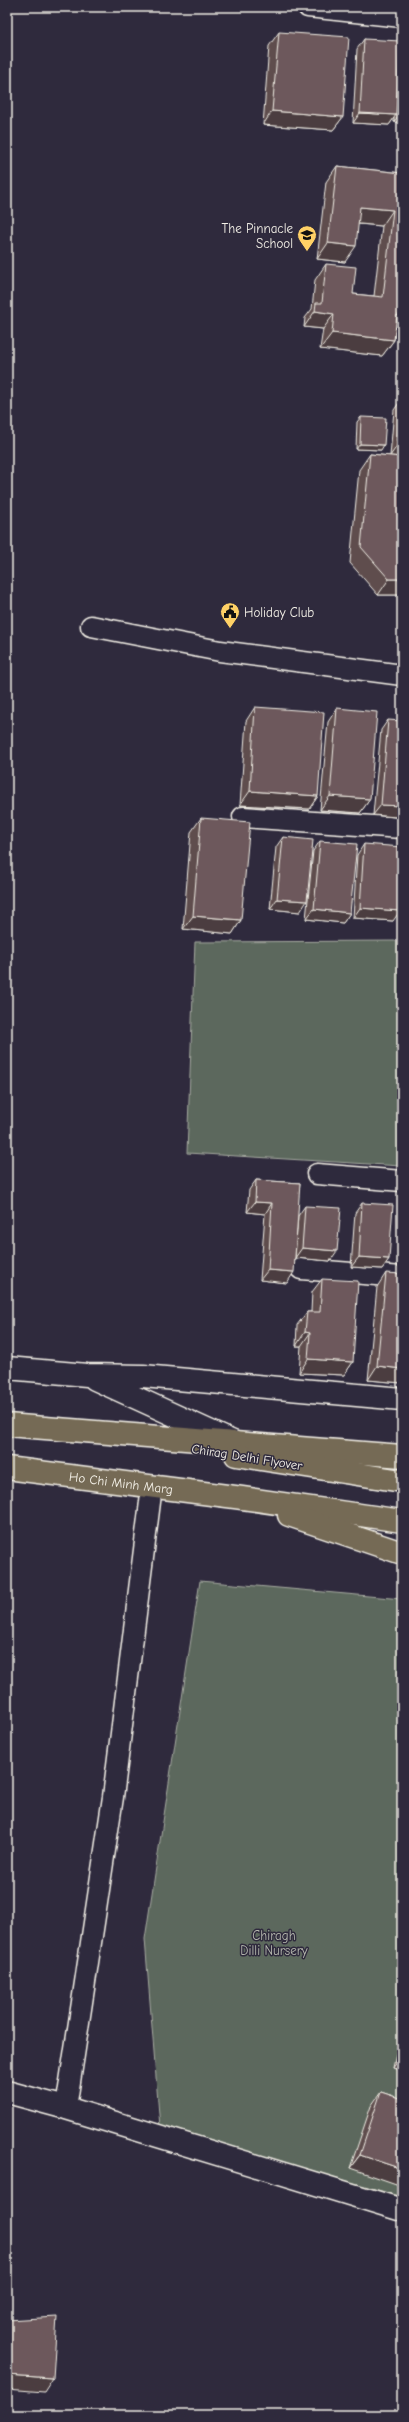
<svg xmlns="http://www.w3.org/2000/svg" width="409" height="2422" font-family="'Comic Neue',sans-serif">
	<rect width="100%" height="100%" fill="#2f2a3d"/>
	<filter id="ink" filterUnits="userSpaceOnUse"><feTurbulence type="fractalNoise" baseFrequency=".025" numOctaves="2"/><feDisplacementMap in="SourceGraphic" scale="8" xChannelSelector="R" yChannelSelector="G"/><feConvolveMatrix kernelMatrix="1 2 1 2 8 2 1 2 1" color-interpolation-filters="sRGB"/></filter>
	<g filter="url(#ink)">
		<!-- green -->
		<path fill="#5b685d" stroke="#a8aca2" d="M402,941V1166L187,1153L195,942Z
			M200,1581L402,1599V2197L160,2127L145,1939Z"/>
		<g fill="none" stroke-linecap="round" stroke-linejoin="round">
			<defs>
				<path id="street" d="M308,7L402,17
					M91,626L220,651L402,675
					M243,817L402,828
					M317,1174L402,1181
					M301,1269L402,1277
					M66,2108L113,1797L152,1486"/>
				<path id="secondary" d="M7,1368L87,1375L143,1376L402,1399
					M95,1379L233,1442
					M7,2092L66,2108L402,2210"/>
				<g id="primary">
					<path d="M7,1425L402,1456"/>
					<path d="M236,1455L402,1481"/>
					<path id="s1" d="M7,1468L235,1497L402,1521"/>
					<path d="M289,1515L402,1553"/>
				</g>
			</defs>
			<!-- street casing -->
			<use href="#street" stroke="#f4f1e8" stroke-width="23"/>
			<!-- secondary casing -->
			<use href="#secondary" stroke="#f4f1e8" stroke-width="25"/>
			<!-- primary casing -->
			<use href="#primary" stroke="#f4f1e8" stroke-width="25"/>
			<!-- street -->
			<use href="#street" stroke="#2f2a3d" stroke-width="20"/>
			<!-- secondary -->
			<use href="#secondary" stroke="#2f2a3d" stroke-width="22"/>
			<!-- primary -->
			<use href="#primary" stroke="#756a55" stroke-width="22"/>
		</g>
		<!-- wall -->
		<path fill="#5e4d4e" stroke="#f4f1e8" d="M279,32L343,117L333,130L263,125L269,46Z
			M364,39L400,48L402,44V122H394V118L389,125L353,123L357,49Z
			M337,166L402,173L400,333L395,332L394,340L382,356L320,349L323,329L304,327L305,318L312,309L315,280L326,264L353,294L374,296L382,226L358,224L345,262L317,259L326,182Z
			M401,400H402V595H378L350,563L359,470L370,454L390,456L394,410Z
			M361,417L381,450L356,449L357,422Z
			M255,707L318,796L309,809L240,805L246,721Z
			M337,708L370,799L360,813L320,810L328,722Z
			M388,720L396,817L373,815L381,730Z
			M201,818L241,920L232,934L183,929L191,832Z
			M283,837L300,912L270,909L276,847Z
			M320,841L350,913L343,923L306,919L313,851Z
			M364,844L393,921L353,918L357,855Z
			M256,1180L300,1183L287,1283L260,1280L265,1214L247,1212L249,1190Z
			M362,1203L389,1259L382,1269L351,1267L355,1213Z
			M305,1206L330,1261L295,1258L298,1216Z
			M386,1273L402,1383L368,1380L377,1287Z
			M322,1279L353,1362L344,1375L299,1373L301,1346H296L297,1325L307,1312H311L312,1292Z
			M402,2027V2070L393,2068Z
			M381,2092L402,2099L350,2168L371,2106Z"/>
		<!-- shaded-wall -->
		<path fill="#4c3e40" stroke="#f4f1e8" d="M402,110V122H394Z
			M272,111L343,117L333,130L263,125Z
			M360,113L396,115L389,125L353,123Z
			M360,207L393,210L382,226L349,223Z
			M328,243L356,246L345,262L317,259Z
			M315,311L334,314L323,329L304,327Z
			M397,315L402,316V330L400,333L385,331Z
			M332,333L394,340L382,356L320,349Z
			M360,444L384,445L381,450L356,449Z
			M397,446H402V457L390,456Z
			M389,579H402V595H378Z
			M250,791L318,796L309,809L240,805Z
			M330,796L370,799L360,813L320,810Z
			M381,805L402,806V808L396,817L373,815Z
			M277,899L307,901L300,912L270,909Z
			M360,908L400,911L393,921L353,918Z
			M314,909L350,913L343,923L306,919Z
			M193,916L241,920L232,934L183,929Z
			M255,1202L272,1203L265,1214L247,1212Z
			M302,1248L337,1251L330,1261L295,1258Z
			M359,1257L389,1259L382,1269L351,1267Z
			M268,1270L294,1272L287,1283L260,1280Z
			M305,1332L310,1333L301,1346H296Z
			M308,1359L353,1362L344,1375L299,1373Z
			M377,1366L402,1369V1383L368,1380Z
			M402,2055V2070L393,2068Z
			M360,2155L402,2169V2186L350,2168Z
			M7,2375L53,2378L44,2392L7,2389Z"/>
		<!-- building -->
		<path fill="#6d595b" stroke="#f4f1e8" d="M279,32L349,37L343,117L272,111Z
			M364,39L400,41L396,115L360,113Z
			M337,166L402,173V316L397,315L394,340L332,333L334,314L315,311L316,303H322L326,264L356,267L353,294L383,297L393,210L360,207L356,246L328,243Z
			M401,400H402V446H397Z
			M361,417L386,418L384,445L360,444Z
			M370,454L402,457V579H389L361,547Z
			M255,707L324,712L318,796L250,791Z
			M337,708L377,712L370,799L330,796Z
			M388,720L402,721V806L381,805Z
			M201,818L250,822L241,920L193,916Z
			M283,837L313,840L307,901L277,899Z
			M320,841L357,844L350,913L314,909Z
			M364,844L402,847V875L400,911L360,908Z
			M256,1180L300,1183L294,1272L268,1270L272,1203L255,1202Z
			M362,1203L393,1205L389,1259L359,1257Z
			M305,1206L341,1208L337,1251L302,1248Z
			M386,1273L402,1274L401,1285H402V1369L377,1366Z
			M322,1279L358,1281L353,1362L308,1359L310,1333L305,1332L307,1312H320Z
			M381,2092L402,2099V2169L360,2155Z
			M57,2317L53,2378L7,2375V2320Z"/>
	</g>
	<!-- icons -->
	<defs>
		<symbol id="school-pin" viewBox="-11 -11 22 30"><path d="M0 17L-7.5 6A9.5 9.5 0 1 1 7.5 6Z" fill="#ffd166" stroke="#2f2a3d"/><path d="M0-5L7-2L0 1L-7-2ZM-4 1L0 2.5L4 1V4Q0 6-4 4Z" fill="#111"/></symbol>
		<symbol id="civic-pin" viewBox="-11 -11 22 30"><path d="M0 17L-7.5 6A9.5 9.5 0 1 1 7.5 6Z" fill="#ffd166" stroke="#2f2a3d"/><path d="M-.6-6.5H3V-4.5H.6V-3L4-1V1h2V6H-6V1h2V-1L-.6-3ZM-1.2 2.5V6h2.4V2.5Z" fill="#111"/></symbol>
	</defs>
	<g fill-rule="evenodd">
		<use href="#school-pin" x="296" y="224" width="22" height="30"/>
		<use href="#civic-pin" x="219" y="601" width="22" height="30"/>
	</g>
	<g text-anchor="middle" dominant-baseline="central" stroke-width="3" stroke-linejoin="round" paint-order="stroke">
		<!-- poi labels -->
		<g font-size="13" fill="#f4f1e8" stroke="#2f2a3d" text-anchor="end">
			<text x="293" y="228">The Pinnacle<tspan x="293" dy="15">School</tspan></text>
			<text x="244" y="612" text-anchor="start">Holiday Club</text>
		</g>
		<!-- street labels -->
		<g font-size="13" fill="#f4f1e8" stroke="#2f2a3d">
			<text transform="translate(247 1457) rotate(9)">Chirag Delhi Flyover</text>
			<text stroke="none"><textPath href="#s1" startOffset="115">Ho Chi Minh Marg</textPath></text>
		</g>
		<!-- park labels -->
		<g font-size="13" fill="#b7bab0" stroke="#2f2a3d">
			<text x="274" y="1935">Chiragh<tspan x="274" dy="15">Dilli Nursery</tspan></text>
		</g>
	</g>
	<!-- margin -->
	<rect width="409" height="2422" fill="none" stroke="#2f2a3d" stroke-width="24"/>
	<rect x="12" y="12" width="385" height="2398" fill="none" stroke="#f4f1e8" stroke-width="1.5" filter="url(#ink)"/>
</svg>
